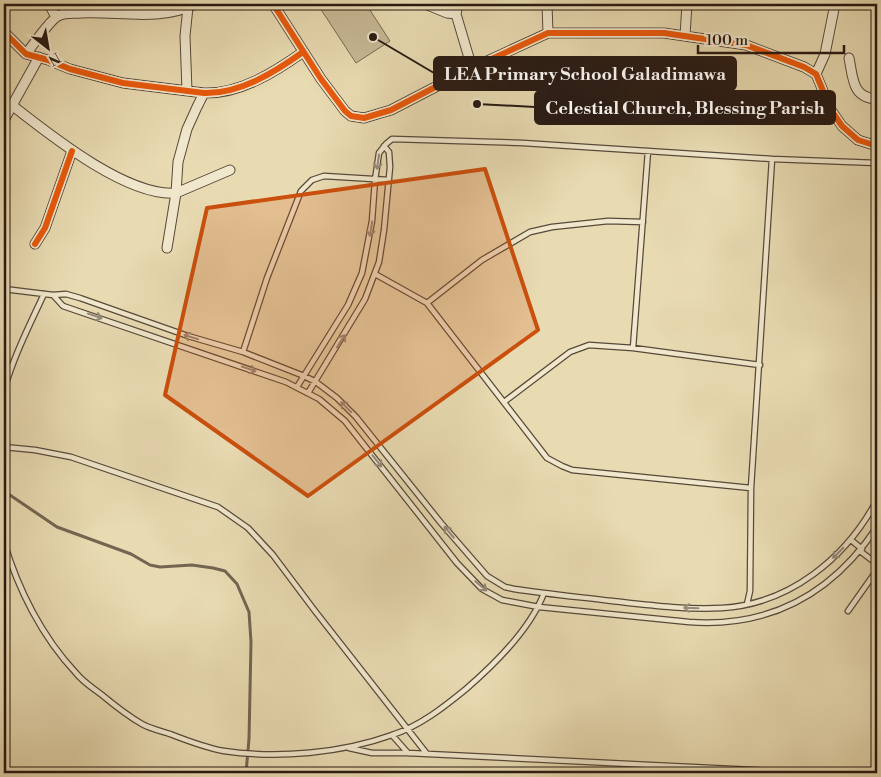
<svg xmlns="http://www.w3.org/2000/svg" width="881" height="777" font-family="'Libre Bodoni',serif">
	<rect width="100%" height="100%" fill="#e8dab1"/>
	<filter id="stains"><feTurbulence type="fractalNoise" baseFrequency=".004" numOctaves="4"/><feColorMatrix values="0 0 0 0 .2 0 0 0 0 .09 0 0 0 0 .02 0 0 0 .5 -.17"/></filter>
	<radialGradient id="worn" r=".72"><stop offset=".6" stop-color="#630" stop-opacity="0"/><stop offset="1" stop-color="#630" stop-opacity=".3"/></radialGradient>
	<!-- green -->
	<path fill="#c7b996" stroke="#776954" d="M327,4H366L390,41L356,63L320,8Z"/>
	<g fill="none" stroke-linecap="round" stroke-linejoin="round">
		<!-- stream -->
		<path stroke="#736551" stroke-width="3" d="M4,491L57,527L131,554L150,565L160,567L192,565L213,568L225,571L237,584L249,612L251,642L249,739L246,773"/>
		<defs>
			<path id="service" d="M375,274L427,303L547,458L562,466L572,470L751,488
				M4,289L53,295L66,294L80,298L188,336L243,352L304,376L316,382L337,398L356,417L441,523L487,576L505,587L514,589C547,594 579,597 612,601C648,605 686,610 722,608C790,604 846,558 877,500
				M53,295L63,306L286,382L319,399L345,421L457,563L482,589L502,600L539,607L689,622C771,628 832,594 877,527
				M427,303L482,260L530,232L552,227L608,221L643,222
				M633,348L648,151
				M243,352L267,278L301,191L312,180L324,176L389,180
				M297,387L348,305L362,273L372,221L375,180L379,153L386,144L392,139L523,143L772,159L877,163
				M4,390C14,356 29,326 44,294
				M308,393L365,299L379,262L384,230L390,167L389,152L384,146
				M504,402L570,352L589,345L633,348L760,365
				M4,447L35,450L71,457L218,507L248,528L273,555L315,611L427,754
				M851,540L862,549
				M4,542C18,589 42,637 76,673C83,682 93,688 102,695C114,705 128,716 142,724C151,729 161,731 170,734C188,741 206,748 224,751C278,759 342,753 392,735C420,726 444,707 466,689C495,664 530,630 544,593
				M860,551L877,564
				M747,604L750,591L751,488L772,159
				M848,611L877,570
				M392,735L408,753
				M349,748L372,753H408L772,771"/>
			<path id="minor" d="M49,4L56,17
				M273,4L321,79L345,111L351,116L364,118L391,110L472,68L548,33H664L746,45L804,67L816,74L831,110L842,126L858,140L877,146
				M425,4L447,13L456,14
				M458,4L456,14L472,68
				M547,4L548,33
				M4,32L26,54L48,60L70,69L123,83L204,93C240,94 275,72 303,52
				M685,36L687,4
				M26,54C33,45 50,20 58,16C66,12 73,14 81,13C118,11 160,22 195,4
				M849,58C853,78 852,98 877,99
				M816,74L825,54L835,4
				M187,91L185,36L188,7
				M4,102L13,106C50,135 127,197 176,193L230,170
				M4,120L39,57
				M35,244L45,228L72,151
				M167,248L176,193L178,162L187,129L197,107L204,93"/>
		</defs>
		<!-- service casing -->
		<use href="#service" stroke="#57493a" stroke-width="7"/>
		<!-- minor casing -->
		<use href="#minor" stroke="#57493a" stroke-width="11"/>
		<!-- service -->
		<use href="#service" stroke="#f0e7cc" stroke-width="4.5"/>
		<!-- minor -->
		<use href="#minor" stroke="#f0e7cc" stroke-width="9"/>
		<defs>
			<path id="cycleway" d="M273,4L321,79L345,111L351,116L364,118L391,110L472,68L548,33H664L746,45L804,67L816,74L831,110L842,126L858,140L877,146
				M4,32L26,54L48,60L70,69L123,83L204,93C240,94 275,72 303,52
				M35,244L45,228L72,151"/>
		</defs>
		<!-- cycleway casing -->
		<use href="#cycleway" stroke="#f0e7cc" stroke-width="9"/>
		<!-- cycleway -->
		<use href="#cycleway" stroke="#e8590c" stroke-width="6"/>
	</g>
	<!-- one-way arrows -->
	<defs><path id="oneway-shaft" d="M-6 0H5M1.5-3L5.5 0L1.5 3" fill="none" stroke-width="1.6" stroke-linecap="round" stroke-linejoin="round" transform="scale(1.25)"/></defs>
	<g stroke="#968a79">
		<use href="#oneway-shaft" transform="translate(378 162) rotate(98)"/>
		<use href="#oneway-shaft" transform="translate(371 229) rotate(99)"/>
		<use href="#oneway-shaft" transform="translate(95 316) rotate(19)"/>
		<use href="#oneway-shaft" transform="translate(191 337) rotate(-163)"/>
		<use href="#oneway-shaft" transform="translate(341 341) rotate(-58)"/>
		<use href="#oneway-shaft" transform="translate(249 369) rotate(19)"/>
		<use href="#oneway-shaft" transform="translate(346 407) rotate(-135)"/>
		<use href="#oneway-shaft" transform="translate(377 461) rotate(52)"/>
		<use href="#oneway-shaft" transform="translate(449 532) rotate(-130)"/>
		<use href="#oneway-shaft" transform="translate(838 553) rotate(135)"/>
		<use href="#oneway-shaft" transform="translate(481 586) rotate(40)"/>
		<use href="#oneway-shaft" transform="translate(691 608) rotate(-178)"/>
	</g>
	<!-- marked area -->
	<path fill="#cb4f0d" fill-opacity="0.2" stroke="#cb4f0d" stroke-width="4" stroke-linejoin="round" d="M485,169L538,330L308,496L165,395L207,208Z"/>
	<!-- callouts -->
	<path fill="none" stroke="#271913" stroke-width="2" d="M373 37L434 73M477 104L535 107"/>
	<g fill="#271913" stroke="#f0e7cc" stroke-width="2">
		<circle cx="373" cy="37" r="5"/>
		<circle cx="477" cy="104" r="5"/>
	</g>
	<g fill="#271913" stroke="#271913" stroke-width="2">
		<rect x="434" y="57" width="302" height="33" rx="5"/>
		<rect x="535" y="91" width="300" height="33" rx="5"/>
	</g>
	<g font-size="18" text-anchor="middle" font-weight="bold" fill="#fff">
		<text x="585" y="80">LEA Primary School Galadimawa</text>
		<text x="685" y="114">Celestial Church, Blessing Parish</text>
	</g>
	<!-- margin -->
	<rect width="881" height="777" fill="none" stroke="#e8dab1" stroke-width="20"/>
	<rect x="5" y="5" width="871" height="767" fill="none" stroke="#271913" stroke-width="2.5"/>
	<rect x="10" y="10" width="861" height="757" fill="none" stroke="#271913"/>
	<!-- north arrow -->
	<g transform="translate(48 48) rotate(149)" stroke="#f0e7cc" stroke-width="4" paint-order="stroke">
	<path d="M0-4L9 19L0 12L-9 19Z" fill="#271913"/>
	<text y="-8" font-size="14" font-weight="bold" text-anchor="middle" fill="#271913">N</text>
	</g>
	<!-- scale -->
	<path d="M698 45v8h146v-8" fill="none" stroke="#271913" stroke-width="2.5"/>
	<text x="706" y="45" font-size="15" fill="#271913" stroke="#f0e7cc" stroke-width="4" paint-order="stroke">100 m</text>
	<rect width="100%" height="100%" filter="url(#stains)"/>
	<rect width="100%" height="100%" fill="url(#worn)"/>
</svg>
